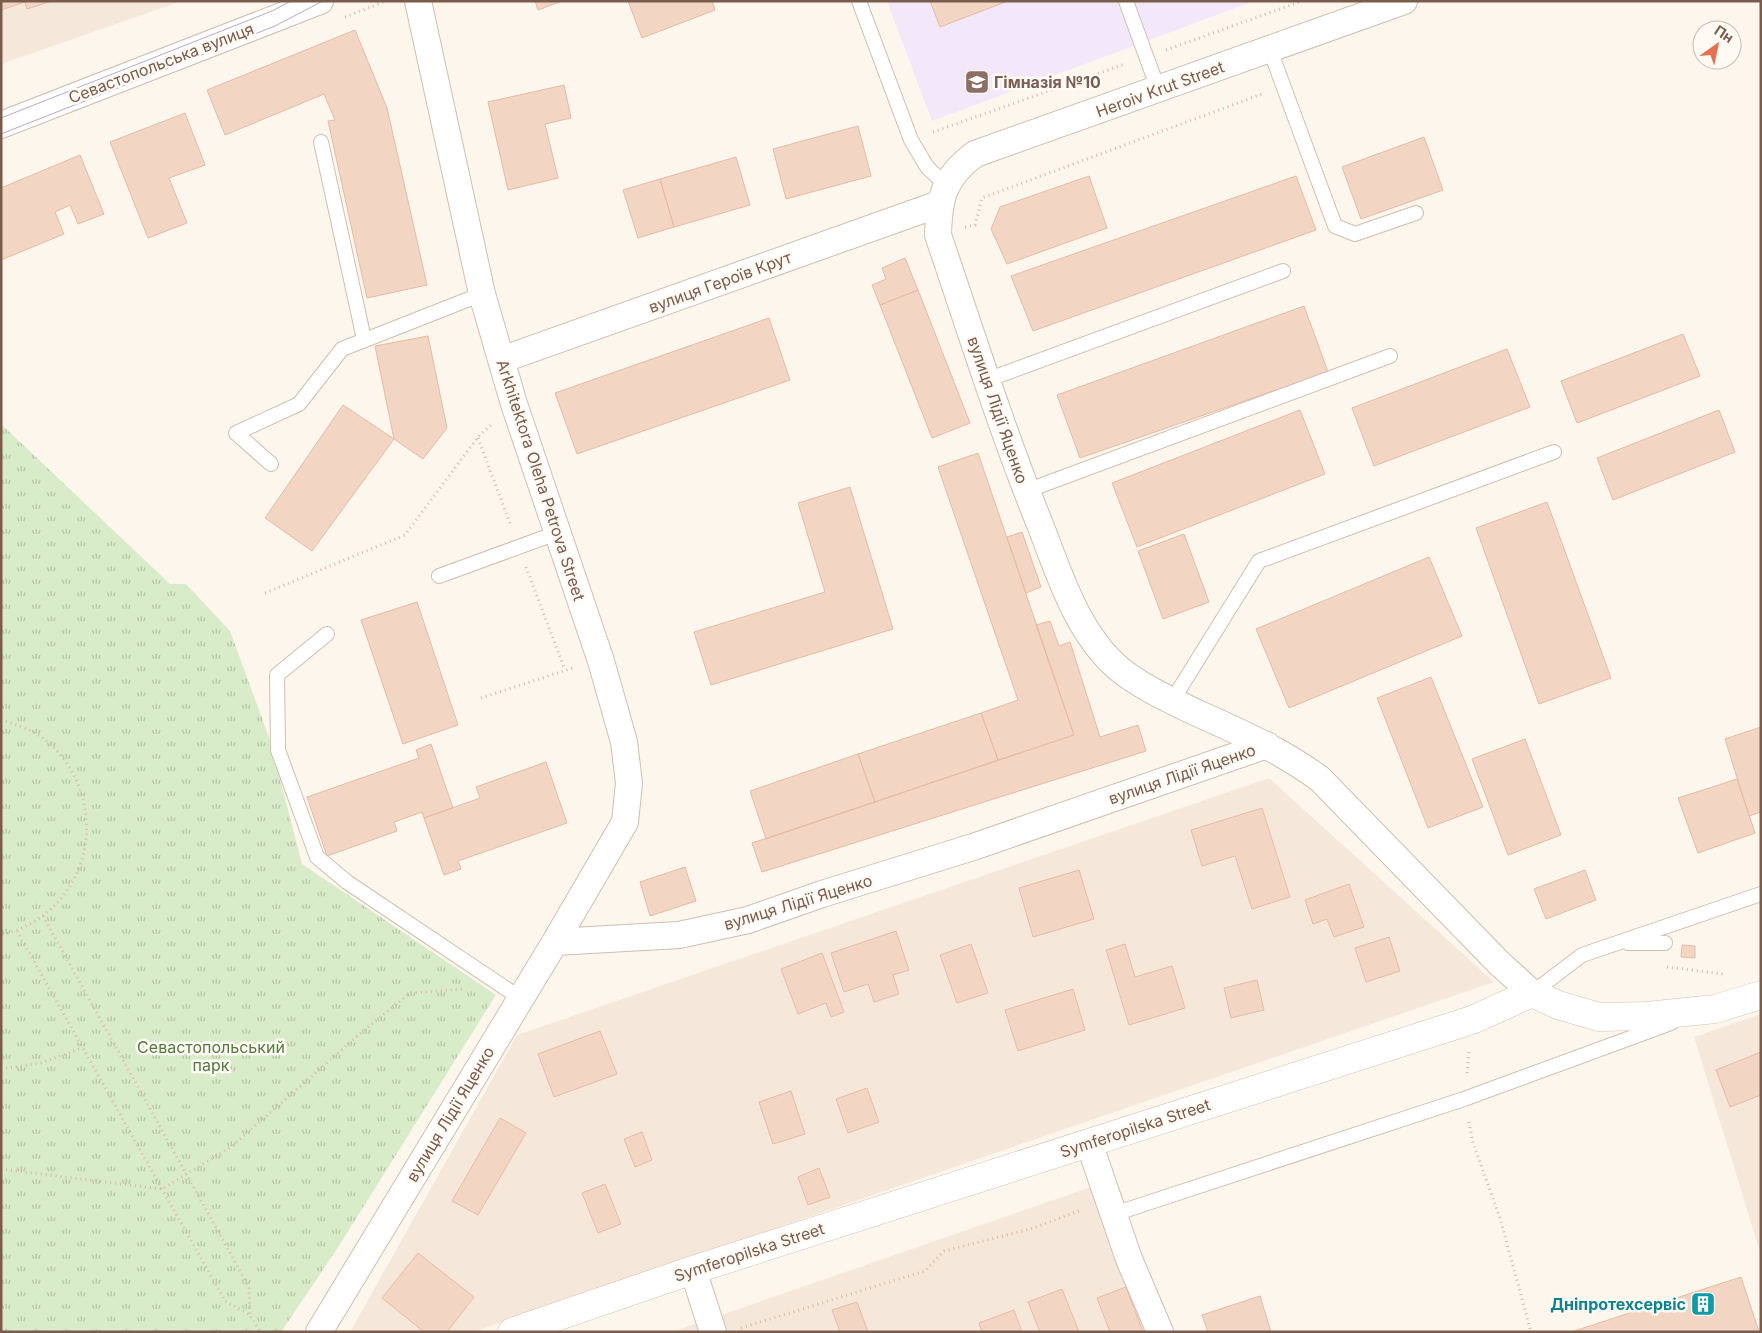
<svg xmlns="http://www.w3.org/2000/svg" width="1762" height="1333" font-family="Inter,sans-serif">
	<defs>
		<pattern id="park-tufts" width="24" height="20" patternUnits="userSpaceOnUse" patternTransform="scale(1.25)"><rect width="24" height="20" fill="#d8ecc9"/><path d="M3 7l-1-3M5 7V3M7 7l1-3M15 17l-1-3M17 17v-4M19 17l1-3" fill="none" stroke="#b4c2a5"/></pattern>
	</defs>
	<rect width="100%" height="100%" fill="#fdf6ec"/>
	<!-- residential -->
	<path fill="#f5e8da" d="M1,1H182L1,64Z
		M1269,778L1494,982L473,1332H350L517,1035Z
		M1761,1014V1255L1694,1037Z
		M1091,1187L1151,1332H672Z"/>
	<!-- education -->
	<path fill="#f3e8fa" d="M887,1H1254L932,121Z"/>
	<!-- park -->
	<path fill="url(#park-tufts)" d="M1,424L170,584H186L230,631L270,740L302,864L496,995L337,1249L281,1332H1Z"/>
	<!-- building -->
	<path fill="#f3d5c3" stroke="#e6bba3" d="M1,1H52L27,9L25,2L1,10Z
		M535,1H562L538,10Z
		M628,1H712L715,10L642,38Z
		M930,1H1008L940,27Z
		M355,30L387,108L427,285L367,298L328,121L335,120L324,94L225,135L207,90Z
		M564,85L571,118L545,124L558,178L508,190L488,102Z
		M185,113L205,165L169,178L187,223L148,238L110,142Z
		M858,126L871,176L786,199L773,149Z
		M1424,137L1443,190L1361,219L1342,167Z
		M80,155L104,214L78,224L70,205L55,212L64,234L1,260V188Z
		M736,157L750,205L674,227L660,179Z
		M1089,176L1107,228L1007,264L991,229L1000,207Z
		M1296,176L1316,230L1033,331L1011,276Z
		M660,179L674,227L638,238L623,190Z
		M905,258L918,290L880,305L872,285L886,279L882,268Z
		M918,290L970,423L932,438L880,305Z
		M1304,306L1328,372L1080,458L1057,395Z
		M769,318L790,380L577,454L555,393Z
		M1683,334L1700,376L1577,423L1561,381Z
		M428,336L447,428L423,459L394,439L375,346Z
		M1507,349L1530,407L1374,466L1352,408Z
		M343,405L394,439L312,551L265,518Z
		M1300,410L1325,474L1137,547L1112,483Z
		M1719,410L1735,452L1613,500L1597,458Z
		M978,453L1074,735L998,760L981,713L1018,700L938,467Z
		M850,487L893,629L711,685L694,632L825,592L798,503Z
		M1547,502L1611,678L1539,704L1476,528Z
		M1022,532L1041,587L1026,593L1007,537Z
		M1184,534L1209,602L1163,619L1138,551Z
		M1429,557L1462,636L1289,708L1256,629Z
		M417,602L458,725L403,744L361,620Z
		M1050,621L1059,646L1070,642L1100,737L1138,725L1146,751L762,872L752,843L1074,735L1036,625Z
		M1431,677L1483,807L1428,828L1377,698Z
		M981,713L998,760L875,802L858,754Z
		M1761,727V812L1749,816L1725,739Z
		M1525,739L1561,835L1508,855L1472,759Z
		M431,744L453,808L424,818L422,812L394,822L397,831L327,856L307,797L419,758L416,750Z
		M858,754L875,802L766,839L750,791Z
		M546,762L567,823L458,861L461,869L444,875L424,818L480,798L476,787Z
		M1737,779L1755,833L1698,853L1678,798Z
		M1262,808L1290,897L1252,909L1235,856L1202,866L1191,830Z
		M685,867L696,901L650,916L640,882Z
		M1079,870L1094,919L1033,937L1019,888Z
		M1585,870L1596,900L1546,919L1534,889Z
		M1349,884L1364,927L1334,937L1327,919L1313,924L1305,900Z
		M896,931L909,970L893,975L899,994L874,1002L868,984L844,992L831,953Z
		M1389,937L1400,971L1366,982L1355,948Z
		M971,944L988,993L957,1003L940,955Z
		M1125,944L1135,977L1172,966L1185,1008L1129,1025L1106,950Z
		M1682,945L1695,946V958L1681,957Z
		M822,953L844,1012L831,1017L826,1003L798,1014L781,969Z
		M1257,980L1264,1010L1231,1018L1224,988Z
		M1073,989L1085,1030L1018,1051L1005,1010Z
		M600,1031L617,1074L554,1097L538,1054Z
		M1761,1052V1095L1730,1107L1716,1070Z
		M867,1088L879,1122L848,1133L836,1099Z
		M791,1091L805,1134L773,1144L759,1102Z
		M500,1118L526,1133L478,1215L452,1201Z
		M642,1132L652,1160L635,1167L624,1139Z
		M819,1168L830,1197L808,1205L798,1177Z
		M605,1184L621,1224L598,1233L582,1193Z
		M418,1253L474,1297L447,1332H424L382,1298Z
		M1741,1277L1759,1332H1571Z
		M1126,1287L1143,1332H1110L1097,1298Z
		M1062,1289L1079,1332H1040L1028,1302Z
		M1260,1296L1271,1332H1208L1202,1315Z
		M857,1302L868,1332H840L832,1310Z
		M1014,1310L1022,1332H982L979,1323Z"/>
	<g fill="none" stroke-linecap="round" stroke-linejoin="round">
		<defs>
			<path id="lane" d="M859,1L911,140L927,167L946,185
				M1126,1L1158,89
				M1270,50L1335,226L1355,234L1416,213
				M321,142L364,339
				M987,380L1283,271
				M271,464L236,433L299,404L342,349L482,294
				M1026,491L1390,356
				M439,576L557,533
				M327,634L277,675L278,750L317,857L347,882L520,998
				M1172,701L1259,561L1554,452
				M1628,943H1665
				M1532,993L1582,955L1761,894
				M1114,1214L1464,1099L1671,1023"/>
			<path id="street" d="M418,1L482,294L514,404L601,661L624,742L629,783L625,822L555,942
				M1404,1L975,154C944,177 939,197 938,235C971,332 1002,431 1041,527C1060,576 1077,632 1118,668C1141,687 1170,700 1197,713C1240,732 1282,751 1320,779L1499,963L1532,993
				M1,125L320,1
				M501,360L939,204
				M1089,1143L1129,1259L1160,1332
				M693,1270L713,1332
				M319,1332L555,942L679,935L748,920L822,894L973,847L1267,745"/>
			<path id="secondary" d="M512,1332L693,1270L1472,1020L1532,993L1558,1005L1599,1017L1647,1016L1715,1009L1761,995"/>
		</defs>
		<!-- lane casing -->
		<use href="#lane" stroke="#d1beb0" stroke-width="16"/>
		<!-- street casing -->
		<use href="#street" stroke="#d1beb0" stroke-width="28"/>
		<!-- secondary casing -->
		<use href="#secondary" stroke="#d6c0b0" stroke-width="29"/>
		<!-- path -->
		<path stroke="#d9b8a5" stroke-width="3" stroke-dasharray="1 4" stroke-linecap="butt" d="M345,17L386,1
			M1166,50L1302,1
			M933,132L1125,64
			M965,227L975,225L982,198L1262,94
			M478,438L511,526
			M526,567L565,670
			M265,593L405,535L478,437L491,425
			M481,698L573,668
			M1,720C22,726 43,734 57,751C114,815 85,915 1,935
			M43,916L249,1287L250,1315
			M17,931L225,1301L250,1315L260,1332
			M1667,967L1723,974
			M1,1069L41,1063L82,1048
			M1467,1073L1469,1052
			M1469,1122L1473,1143L1500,1218L1531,1332
			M1,1169L162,1189L231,1147L362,1032L410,993L465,989
			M741,1328L925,1271L944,1251L1034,1228L1081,1210"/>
		<!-- lane -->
		<use href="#lane" stroke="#fff" stroke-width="14"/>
		<!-- street -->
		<use href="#street" stroke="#fff" stroke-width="26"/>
		<!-- secondary -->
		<use href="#secondary" stroke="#fff" stroke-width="28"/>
		<!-- tram -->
		<path stroke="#b9a8c9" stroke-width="1" d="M1,118L272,11L291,1
			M1,134L275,26L323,1"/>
	</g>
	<!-- icons -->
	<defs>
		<symbol id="school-square" viewBox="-11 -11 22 22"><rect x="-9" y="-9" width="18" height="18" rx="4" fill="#8d6e63" stroke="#fffaf3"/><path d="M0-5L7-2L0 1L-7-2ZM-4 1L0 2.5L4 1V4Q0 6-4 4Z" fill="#fff"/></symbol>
		<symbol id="building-square" viewBox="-11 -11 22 22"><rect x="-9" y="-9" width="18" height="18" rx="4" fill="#0f9aa8" stroke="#fffaf3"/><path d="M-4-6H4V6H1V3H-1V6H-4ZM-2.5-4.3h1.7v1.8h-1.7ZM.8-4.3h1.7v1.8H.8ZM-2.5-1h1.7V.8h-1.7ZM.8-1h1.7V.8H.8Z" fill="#fff"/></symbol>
	</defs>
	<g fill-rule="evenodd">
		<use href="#school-square" x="963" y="68" width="28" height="28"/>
		<use href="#building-square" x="1689" y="1290" width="28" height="28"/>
	</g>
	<g text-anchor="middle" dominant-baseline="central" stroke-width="5" stroke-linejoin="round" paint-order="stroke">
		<!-- street labels -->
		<g font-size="16" fill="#7a5c4d" stroke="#fffaf3">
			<text transform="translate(161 63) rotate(-21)">Севастопольська вулиця</text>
			<text transform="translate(1160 89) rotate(-20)">Heroiv Krut Street</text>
			<text transform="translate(720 282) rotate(-20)">вулиця Героїв Крут</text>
			<text transform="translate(998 410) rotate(71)">вулиця Лідії Яценко</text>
			<text transform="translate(541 480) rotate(72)">Arkhitektora Oleha Petrova Street</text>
			<text transform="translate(1182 774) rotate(-19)">вулиця Лідії Яценко</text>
			<text transform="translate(798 902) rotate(-17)">вулиця Лідії Яценко</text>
			<text transform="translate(450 1114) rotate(-59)">вулиця Лідії Яценко</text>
			<text transform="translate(1135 1128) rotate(-18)">Symferopilska Street</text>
			<text transform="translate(749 1252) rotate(-18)">Symferopilska Street</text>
		</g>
		<!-- education labels -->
		<g font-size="16" font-weight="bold" fill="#785e54" stroke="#fffaf3" text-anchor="start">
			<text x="994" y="82">Гімназія №10</text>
		</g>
		<!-- park labels -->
		<g font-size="16" fill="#537a41" stroke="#fffaf3">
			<text x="211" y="1047">Севастопольський<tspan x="211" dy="18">парк</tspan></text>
		</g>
		<!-- culture labels -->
		<g font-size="16" font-weight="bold" fill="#0d838f" stroke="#fffaf3" text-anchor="end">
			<text x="1686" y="1304">Дніпротехсервіс</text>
		</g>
	</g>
	<!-- border -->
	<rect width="1762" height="1333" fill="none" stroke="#7a5c4d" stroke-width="5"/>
	<!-- north arrow -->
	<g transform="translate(1717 45) rotate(33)"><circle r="24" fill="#fffaf3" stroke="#cabbb1"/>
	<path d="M0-4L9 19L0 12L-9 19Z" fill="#e76f51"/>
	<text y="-8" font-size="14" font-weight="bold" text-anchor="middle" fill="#7a5c4d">Пн</text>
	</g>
</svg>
